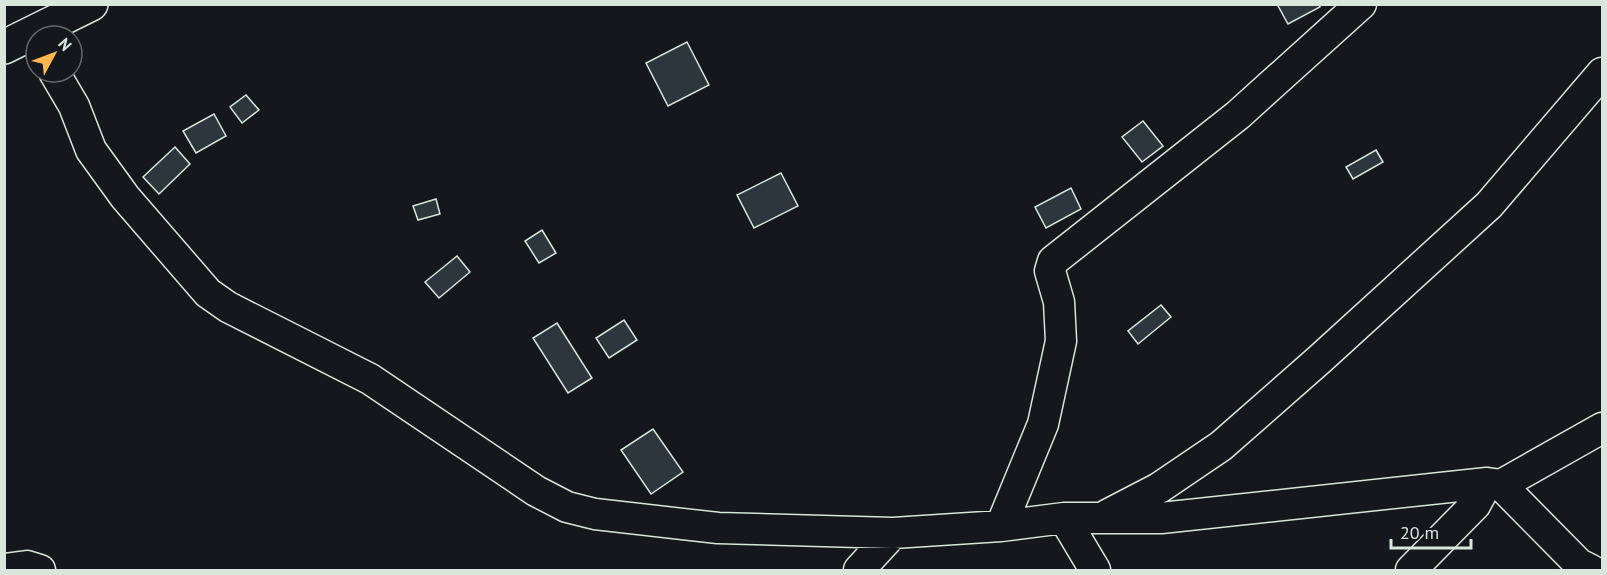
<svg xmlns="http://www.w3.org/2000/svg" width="1607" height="575" font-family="'PT Sans',sans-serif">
	<rect width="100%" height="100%" fill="#14181c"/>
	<!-- building -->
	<path fill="#2c363c" stroke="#d8e6dc" stroke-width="1.5" d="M1277,4H1319L1320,7L1288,24Z
		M687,42L709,85L668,106L646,63Z
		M246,95L259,110L242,123L230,107Z
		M214,114L226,136L196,153L183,131Z
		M1143,121L1163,146L1142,162L1122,137Z
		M175,147L190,164L159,194L143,177Z
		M1376,150L1383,162L1353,179L1346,167Z
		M781,173L798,206L754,228L737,195Z
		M1071,188L1081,209L1046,228L1035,207Z
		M436,199L440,214L418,220L413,206Z
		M542,230L556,253L539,263L525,241Z
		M457,256L470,272L439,298L425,282Z
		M1161,305L1171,317L1138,344L1128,331Z
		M624,320L637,340L609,358L596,338Z
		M557,323L592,378L568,393L533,338Z
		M653,429L683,472L651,494L621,450Z"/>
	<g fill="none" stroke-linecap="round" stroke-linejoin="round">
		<defs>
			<path id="minor" d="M54,72L74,106L91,150L125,197L208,293L228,307L370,379L536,491L567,507L595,514L718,528L893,533L1001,526L1064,518H1161L1487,483L1501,485L1602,428
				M1501,485L1579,564L1591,570
				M1107,515L1159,488L1221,446L1320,359L1489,205L1602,73
				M1064,518L1095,570
				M1001,526L1043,424L1061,341L1059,302L1050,271L1053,261L1238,115L1361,4
				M4,569L27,566L40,570
				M859,570L893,533
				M1411,570L1475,505L1487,483"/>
			<path id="major" d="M4,47L91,4"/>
		</defs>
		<!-- minor casing -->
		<use href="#minor" stroke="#d8e6dc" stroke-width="33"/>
		<!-- major casing -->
		<use href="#major" stroke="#d8e6dc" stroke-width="36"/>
		<!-- minor -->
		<use href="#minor" stroke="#14181c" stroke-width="30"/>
		<!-- major -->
		<use href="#major" stroke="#14181c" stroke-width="33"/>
	</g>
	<!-- border -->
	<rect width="1607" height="575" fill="none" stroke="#d8e6dc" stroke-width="12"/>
	<!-- north arrow -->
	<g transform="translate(54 54) rotate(49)"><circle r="28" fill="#14181c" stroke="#626a69" stroke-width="1.5"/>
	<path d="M0-4.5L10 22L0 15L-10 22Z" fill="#ffb74d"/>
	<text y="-9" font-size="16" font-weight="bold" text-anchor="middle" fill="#d8e6dc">N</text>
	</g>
	<!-- scale -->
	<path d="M1391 539v9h80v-9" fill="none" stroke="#d8e6dc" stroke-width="3"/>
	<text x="1400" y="539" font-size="18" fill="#d8e6dc" stroke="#14181c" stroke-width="4.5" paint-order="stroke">20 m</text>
</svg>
